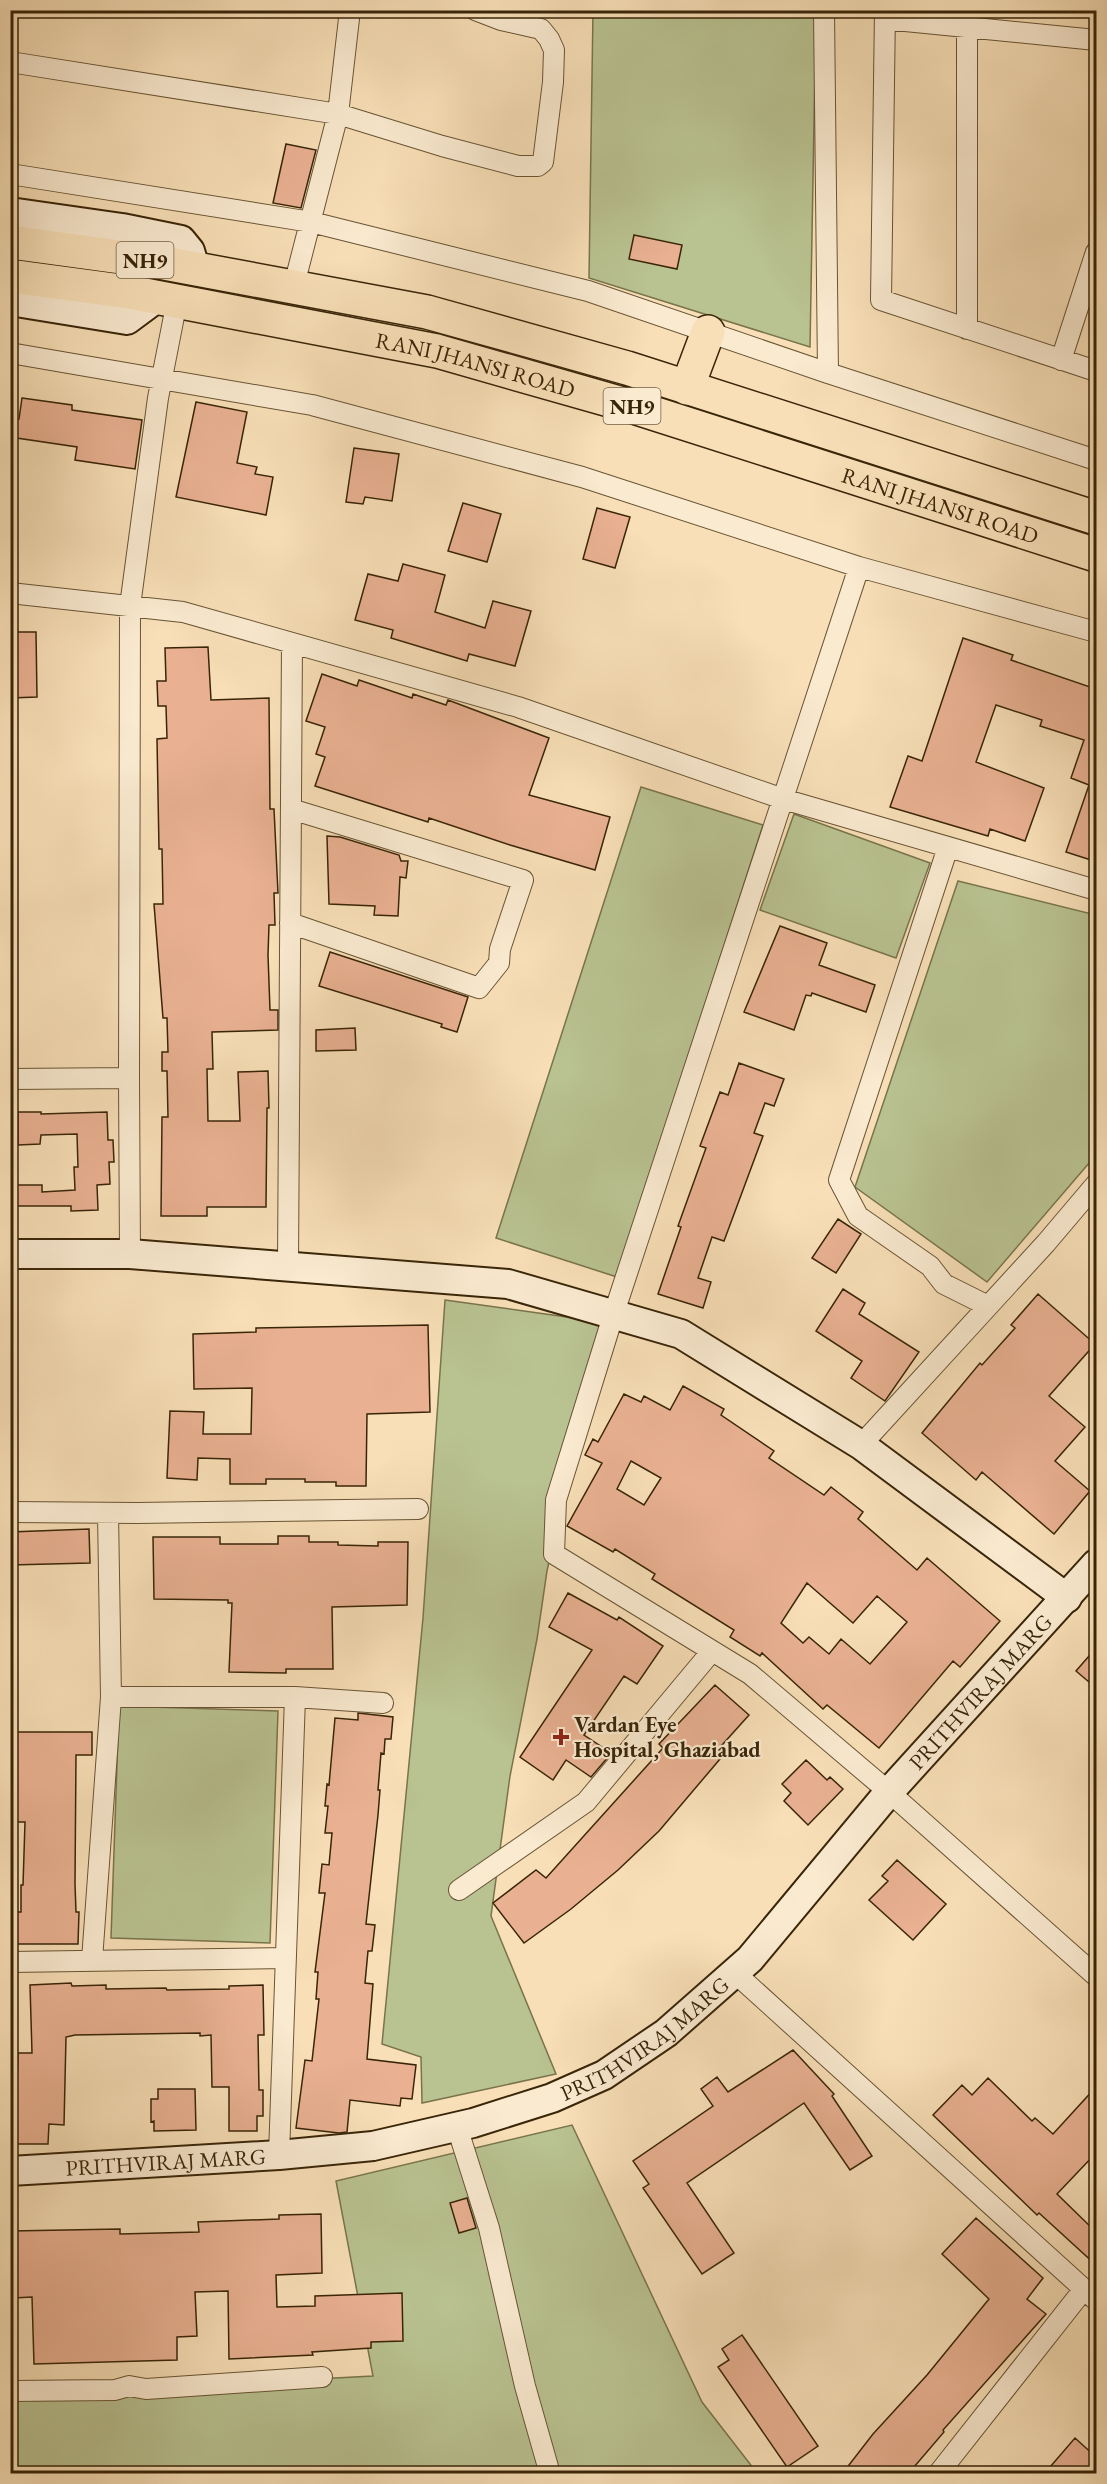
<svg xmlns="http://www.w3.org/2000/svg" width="1107" height="2484" font-family="'EB Garamond',serif">
	<rect width="100%" height="100%" fill="#f8dfb7"/>
	<filter id="stains"><feTurbulence type="fractalNoise" baseFrequency=".00333" numOctaves="4"/><feColorMatrix values="0 0 0 0 .2 0 0 0 0 .09 0 0 0 0 .02 0 0 0 .5 -.17"/></filter>
	<radialGradient id="worn" r=".72"><stop offset=".6" stop-color="#630" stop-opacity="0"/><stop offset="1" stop-color="#630" stop-opacity=".3"/></radialGradient>
	<!-- green -->
	<path fill="#b9c291" stroke="#79744c" stroke-width="1.5" d="M593,11H816L810,347L589,278Z
		M641,787L763,825L617,1277L496,1238Z
		M794,814L930,863L896,958L760,910Z
		M958,881L1096,915V1155L987,1282L855,1187Z
		M445,1300L602,1322L547,1571L537,1639L510,1776L491,1916L556,2074L422,2103L421,2057L382,2044L423,1618Z
		M119,1706L278,1711L270,1943L111,1938Z
		M572,2125L702,2402L757,2473L11,2474V2395L373,2376L336,2181Z"/>
	<!-- building -->
	<path fill="#e9b192" stroke="#392508" stroke-width="1.5" fill-rule="evenodd" d="M286,144L316,150L301,208L273,203Z
		M634,235L682,245L677,269L629,259Z
		M22,398L72,405V410L142,420L135,469L75,460L77,447L10,437V418L19,419Z
		M196,402L247,412L237,463L257,467L255,474L273,477L266,515L176,497Z
		M354,448L399,454L392,501L365,497L363,504L346,502Z
		M463,503L501,514L487,562L448,551Z
		M597,508L630,517L615,568L583,559Z
		M403,564L445,575L435,612L485,628L493,601L531,611L515,666L469,654L467,661L391,638L393,630L355,620L368,574L398,581Z
		M10,632H36L37,697L10,698Z
		M963,638L1013,655L1011,660L1096,689V845L1091,860L1066,852L1089,785L1071,778L1084,740L1040,726L1042,720L996,705L976,762L1044,788L1025,841L990,829L988,836L890,807L908,756L922,761Z
		M208,647L211,700L269,698L270,809H274L278,893H274L275,925H269L268,955L270,1010H278V1030L212,1032L213,1069H207L208,1121H240L238,1072L268,1071L269,1108H267L266,1207H207V1216H161L162,1117H168L167,1071H162V1052H168L167,1018H163L154,904H163L162,849H159L157,739L167,738L166,706H158L157,681H166L165,648Z
		M322,674L357,686L359,680L412,698L413,694L446,705L448,700L549,738L529,795L610,817L595,870L510,845L429,818L428,822L315,786L325,757L316,754L325,727L306,721Z
		M327,836L340,837L399,855L401,861H408L406,878L400,877L398,916L374,915L375,906L329,904Z
		M780,926L827,943L819,965L875,985L866,1012L812,993L811,996L806,995L794,1030L744,1012Z
		M330,952L468,997L457,1032L441,1027L442,1024L319,986Z
		M355,1028L356,1050L316,1051V1030Z
		M739,1063L784,1079L774,1106L765,1103L754,1133L763,1136L724,1241L712,1237L698,1278L711,1282L703,1308L658,1294L681,1227L678,1226L706,1148L700,1146L720,1092L728,1095Z
		M18,1112H41V1114L107,1112L108,1140H113L114,1162H109L110,1184L97,1185L98,1210L71,1211V1206H10V1185H42V1192L75,1190L74,1167H78L77,1134L41,1135L40,1144L18,1145Z
		M838,1219L861,1234L836,1273L812,1258Z
		M843,1289L865,1303L859,1314L919,1352L885,1401L851,1378L862,1361L816,1331Z
		M1038,1294L1095,1344L1049,1396L1085,1427L1055,1461L1090,1491L1054,1534L982,1472L976,1480L922,1433L980,1363L982,1365L1015,1328L1011,1325Z
		M428,1325L430,1412L367,1414L366,1486H336V1482H305V1479H266V1484H230V1459L198,1458L197,1480L167,1478L170,1411L204,1412L203,1434H251L252,1388L194,1389L193,1334L256,1332V1328Z
		M683,1386L724,1409L721,1415L774,1451L769,1458L824,1495L831,1487L863,1512L858,1519L917,1570L927,1558L1000,1621L960,1667L953,1661L879,1748L827,1705L823,1709L762,1653L760,1656L730,1637L734,1630L652,1579L655,1574L615,1549L613,1552L567,1526L602,1463L585,1455L593,1439L598,1442L624,1394L641,1402L644,1396L670,1410ZM631,1461L661,1478L644,1505L617,1489ZM807,1583L853,1623L877,1596L907,1622L870,1664L841,1639L829,1654L809,1637L803,1643L781,1623Z
		M89,1529L90,1563L10,1565V1532Z
		M278,1536H309V1542H338V1545L378,1546V1542H408L407,1605L332,1607L333,1669H286V1673L229,1672L232,1603H228V1600L154,1599L153,1537H220V1544H278Z
		M568,1593L617,1620L619,1617L663,1646L637,1684L624,1676L584,1735L611,1753L609,1756L591,1777L566,1760L553,1780L520,1757L592,1650L549,1627Z
		M1096,1648V1688L1076,1671Z
		M715,1685L749,1715L714,1754L720,1759L659,1831L618,1870L571,1909L524,1943L493,1903L536,1870L546,1878L663,1748L659,1744Z
		M358,1713L393,1717L391,1739H385L384,1754L381,1753L378,1790H380L378,1815L366,1924L375,1925L372,1951H368L365,1983L373,1984L367,2059L416,2065L412,2099L401,2098L400,2106L350,2100L347,2132L339,2133L296,2128L305,2060L312,2061L319,1999H316L318,1972H315L325,1893H319L322,1864L329,1865L332,1833H325L328,1806H325L327,1784L329,1785L335,1718L358,1720Z
		M10,1732H92V1755H76L75,1884L76,1912H79L78,1944H17V1912H21V1885H23L25,1822H10Z
		M806,1760L827,1780L830,1777L843,1789L808,1825L784,1801L791,1793L782,1784Z
		M897,1860L946,1904L913,1940L869,1900L888,1881L882,1876Z
		M71,1983L72,1986L106,1985V1989L166,1988L167,1990L229,1989V1986L263,1985L264,2035H258L259,2090H263V2116H257V2131H229V2087H212L211,2035L200,2036V2033L75,2035L66,2037L64,2125L49,2124L48,2144H10V2127H16L18,2053H32L30,1985Z
		M793,2050L834,2094L832,2096L872,2156L850,2170L804,2103L687,2183L734,2253L702,2274L643,2188L649,2184L633,2161L713,2106L701,2089L717,2077L728,2092Z
		M988,2078L1032,2121L1035,2118L1053,2134L1096,2087V2153L1057,2194L1096,2232V2265L1039,2213L1037,2215L933,2115L962,2085L972,2095Z
		M158,2089H195L196,2130L154,2131V2121L151,2122V2099H158Z
		M467,2198L476,2228L459,2233L450,2203Z
		M321,2214L322,2273L276,2275L277,2307L315,2306V2296L402,2293L403,2341L371,2342V2348L312,2352L313,2355L229,2359L228,2291L195,2292L197,2336L177,2337V2360L34,2364L32,2297L13,2298L11,2231L120,2229V2234L199,2232L198,2222L279,2219V2215Z
		M976,2218L1043,2278L1027,2299L1046,2314L943,2430L944,2432L908,2474H842L873,2434L927,2375L989,2299L942,2254Z
		M742,2335L818,2446L787,2467L718,2367L729,2360L722,2349Z
		M1075,2438L1096,2457V2474H1044Z"/>
	<g fill="none" stroke-linecap="round" stroke-linejoin="round">
		<defs>
			<path id="street" d="M885,10L881,300L1096,371
				M885,19L1096,40
				M10,62L338,114L442,146L518,166H538L543,162L553,82L554,50L549,39L541,29L501,20L475,10
				M10,174L311,222L588,291L828,373L824,10
				M294,285L338,114L350,10
				M967,329V27
				M10,353L312,405L582,477L859,567L1096,632
				M1061,360L1096,252
				M828,373L1096,460
				M859,567L613,1316L556,1500L554,1554L750,1674L889,1792L1096,1976
				M10,593L183,612L518,707L783,799L1096,890
				M948,847L839,1180L858,1216L930,1266L944,1284L988,1306
				M290,923L479,988L499,963L500,949L523,880L291,809
				M10,1079L129,1078
				M130,1254L129,1078L130,606L158,398L177,301
				M288,1265L292,643
				M861,1445L1046,1243L1096,1184
				M10,1512L137,1513L418,1509
				M111,1697H295L383,1703
				M459,1890L586,1802L712,1651
				M92,1960L111,1697L108,1513
				M10,1962L286,1958
				M735,1973L1096,2300
				M457,2127L489,2228L525,2386L550,2474
				M279,2155L295,1697
				M10,2391L115,2390L129,2386L146,2389L322,2377
				M938,2474L1084,2289"/>
			<g id="secondary">
				<path d="M10,212L122,228L181,240L190,251L195,268"/>
				<path d="M10,301L127,320L158,297"/>
				<path d="M10,1254H130L508,1284L681,1334L861,1445L1067,1598"/>
				<path id="s1" d="M10,2171L279,2155L373,2146L473,2123L552,2098L604,2075L666,2033L750,1959L889,1792L1096,1564"/>
			</g>
			<g id="highway">
				<path d="M10,242L164,263L427,312L627,368L1096,518"/>
				<path id="s2" d="M10,276L129,292L437,351L637,408L1096,555"/>
				<path d="M687,388L708,332"/>
			</g>
		</defs>
		<!-- street casing -->
		<use href="#street" stroke="#695434" stroke-width="22"/>
		<!-- secondary casing -->
		<use href="#secondary" stroke="#392508" stroke-width="32"/>
		<!-- highway casing -->
		<use href="#highway" stroke="#392508" stroke-width="36"/>
		<!-- street -->
		<use href="#street" stroke="#faead0" stroke-width="20"/>
		<!-- secondary -->
		<use href="#secondary" stroke="#faead0" stroke-width="28"/>
		<!-- highway -->
		<use href="#highway" stroke="#f8dfb7" stroke-width="33"/>
	</g>
	<!-- markers -->
	<path fill="#8f2418" stroke="#faead0" stroke-width="2" d="M558 1728h6v6h6v6h-6v6h-6v-6h-6v-6h6z"/>
	<g text-anchor="middle" dominant-baseline="central" stroke-width="4.5" stroke-linejoin="round" paint-order="stroke">
		<!-- shield labels -->
		<g fill="#faead0" stroke="#736044" stroke-width="1.5">
			<rect x="116.5" y="242" width="57" height="36" rx="4.5"/>
			<rect x="603.5" y="388" width="57" height="36" rx="4.5"/>
		</g>
		<g font-size="21" font-weight="bold" fill="#392508">
			<text x="145" y="260">NH9</text>
			<text x="632" y="406">NH9</text>
		</g>
		<!-- street labels -->
		<g font-size="22" fill="#392508" stroke="#faead0">
			<text stroke="none"><textPath href="#s2" startOffset="474">RANI JHANSI ROAD</textPath></text>
			<text stroke="none"><textPath href="#s2" startOffset="960">RANI JHANSI ROAD</textPath></text>
			<text stroke="none"><textPath href="#s1" startOffset="1146">PRITHVIRAJ MARG</textPath></text>
			<text stroke="none"><textPath href="#s1" startOffset="660">PRITHVIRAJ MARG</textPath></text>
			<text stroke="none"><textPath href="#s1" startOffset="156">PRITHVIRAJ MARG</textPath></text>
		</g>
		<!-- poi labels -->
		<g font-size="22" font-weight="bold" fill="#392508" stroke="#faead0" text-anchor="start">
			<text x="574" y="1724">Vardan Eye<tspan x="574" dy="25">Hospital, Ghaziabad</tspan></text>
		</g>
	</g>
	<!-- margin -->
	<rect width="1107" height="2484" fill="none" stroke="#f8dfb7" stroke-width="36"/>
	<rect x="12" y="12" width="1083" height="2460" fill="none" stroke="#392508" stroke-width="3"/>
	<rect x="18" y="18" width="1071" height="2448" fill="none" stroke="#392508" stroke-width="1.5"/>
	<rect width="100%" height="100%" filter="url(#stains)"/>
	<rect width="100%" height="100%" fill="url(#worn)"/>
</svg>
